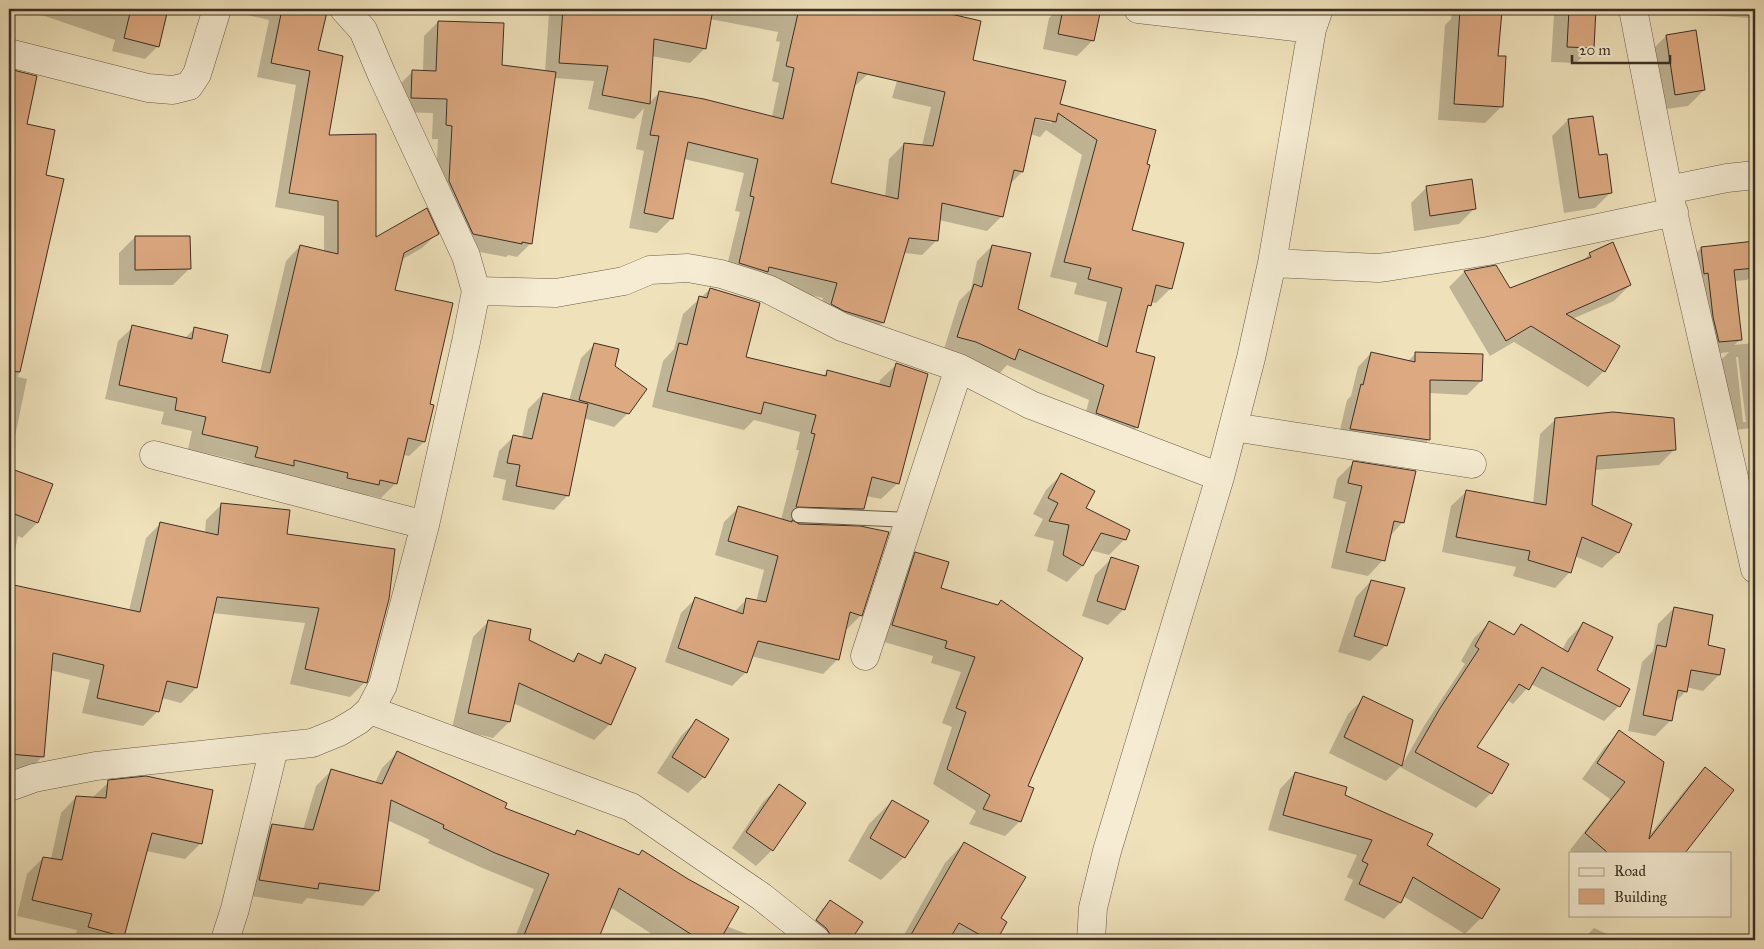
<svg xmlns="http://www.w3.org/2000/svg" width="1764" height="949" font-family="'IM FELL Great Primer',serif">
	<rect width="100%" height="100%" fill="#efe2bb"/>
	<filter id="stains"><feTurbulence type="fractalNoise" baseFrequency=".004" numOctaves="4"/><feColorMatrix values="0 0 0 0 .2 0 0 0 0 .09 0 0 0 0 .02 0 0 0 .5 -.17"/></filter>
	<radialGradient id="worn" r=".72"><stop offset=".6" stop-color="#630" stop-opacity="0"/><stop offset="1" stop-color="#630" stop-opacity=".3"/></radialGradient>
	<!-- shadow -->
	<path fill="#0003" fill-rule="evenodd" d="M45,9H167L158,46L145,59L112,51L115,40L42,15Z
		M235,9H253L271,13V10L265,9H276L275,13L279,9H307L325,13L316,51L328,136L375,240L437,234L422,248L401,260L394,291L429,405L424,442L409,456L403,455L396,483L381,498L368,495L363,499L333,492L334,487L282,475L242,471L244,462L188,449L192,431L161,424L164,412L105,399L118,341L133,327L184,339L195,328L221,363L260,372L286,261L300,246L324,252V216L275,207L296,85L257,77L269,20L234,12Z
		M535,9H882L868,74L852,89L829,184L885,197L889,159L904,144L922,146L931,107L892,98L913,25L971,60L1059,105L1154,131L1131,231L1171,288L1156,303L1150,302L1145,310L1134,353L1137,427L1122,442L1082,428L1089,400L1007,365L999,374L943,352L959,301L971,289L977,261L992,246L1017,310L1097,344L1107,302L1074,294L1077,283L1050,277L1082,155L1046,130L1040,137L1030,134L1022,172L1009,185L1002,216L987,231L939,220L937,240L922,255L903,253L883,322L868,337L817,319L823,298L756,282L724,278L740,212L735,211L744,173L684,159L672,218L657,233L629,228L644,151L636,149L644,108L634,119L588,109L594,81L554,78L531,243L517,257L508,255L506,257L459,248L435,196L438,139H432L433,113L398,112L399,85L413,71H423L424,36L438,22L500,66L545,72L549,13L535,12ZM710,19L778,32L776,41L780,42L772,81L779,83L772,117L660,92L649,103L651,56L690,63L705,48ZM1028,117L1046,119L1052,121V123Z
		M1058,9H1099L1093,40L1077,56L1043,49L1049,18Z
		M1453,9H1500L1497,57L1501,107L1485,123L1438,120L1445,25L1451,19Z
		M1560,9H1594L1592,47L1576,63L1551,62L1554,15Z
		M1703,9H1755V13L1750,18L1703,15Z
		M1666,36L1704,90L1688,106L1659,110L1650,52Z
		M9,70L35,77L25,125L44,176L63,180L18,377L27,379L9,465Z
		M1568,120L1598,157L1611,192L1595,208L1564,213L1552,136Z
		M1427,187L1475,208L1459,224L1414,231L1411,203Z
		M135,237L189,269L173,285H119V253Z
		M1755,242V271L1747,280L1734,281L1740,340L1734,345L1755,343V424L1751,428L1728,431L1720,361L1729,352L1706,355L1688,261L1701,248ZM1736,357H1738L1746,422H1743Z
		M1590,254L1630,285L1614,301L1572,319L1604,371L1588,387L1514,342L1490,356L1449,287L1464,272L1509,290L1582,261Z
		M710,289L744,358L822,377L828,371L879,385L880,380L897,364L898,483L881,499L866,496L863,509L844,527L861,615L847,629H845L837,660L823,674L751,656L746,672L732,686L665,662L681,613L695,599L734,612L747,599L756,602L764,570L715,555L724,522L738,508L781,520L799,450H796L800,432L754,420L744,430L652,407L663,361L674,349L683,314Z
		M595,344L613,366L628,413L614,427L583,418L568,495L554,510L502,500L506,480L493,477L499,451L513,437L522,438L528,409L543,394L569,401L581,358Z
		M1371,353L1407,362L1416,353L1481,381L1467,395L1429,393L1428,440L1415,454L1337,443L1347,400L1351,396L1358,367Z
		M1556,419L1675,449L1659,465L1594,470L1590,506L1631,525L1618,553L1602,568L1575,556L1570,572L1555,588L1513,576L1516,567L1442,552L1451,506L1467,491L1533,504L1540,434Z
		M1353,463L1403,522L1389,537L1383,560L1368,576L1331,568L1346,502L1333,498L1337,479Z
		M9,465L15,466L14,471L51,485L37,523L22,538L18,536L9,578Z
		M1062,474L1084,508L1125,539L1109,555L1090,550L1082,566L1067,582L1047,571L1054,541L1034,536L1043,519L1033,514L1046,490Z
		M222,504L286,535L365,682L350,697L290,684L305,623L212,613L196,688L181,703L162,698L158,711L143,726L82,713L90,680L50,670L43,756L28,771L9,770V586L129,611L146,538L161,523L205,533L206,520Z
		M916,553L940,589L997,606L1001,602L1026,787L1020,821L1005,836L969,824L976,811L933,784L952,727L942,723L961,672L931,663L933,656L877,640L901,568Z
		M1111,559L1124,609L1108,625L1082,616L1095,575Z
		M1371,581L1386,645L1370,661L1338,652L1356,597Z
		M1674,608L1706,646L1719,675L1703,691L1686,687V691L1675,702L1671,720L1655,736L1628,731L1642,662L1653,651L1658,624Z
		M489,621L571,662L578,654L598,663L606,655L610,724L594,740L513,703L509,722L493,738L452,728L473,637Z
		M1489,623L1512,635L1521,626L1562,650L1568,639L1583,624L1596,670L1619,706L1604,721L1531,684L1513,704L1507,700L1476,747L1491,793L1476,808L1400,767L1386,781L1329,753L1348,714L1364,698L1402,765L1424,726L1465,664L1461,661L1474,638Z
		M697,720L704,777L688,793L657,773L681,736Z
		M1620,732L1648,837L1689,785L1705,769L1683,853H1573L1570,850L1610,799L1582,779L1604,748Z
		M397,753L503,808L573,836L577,831L726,926L763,940H661L610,907L597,940H514L534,889L480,867L428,843L430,840L387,820L378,890L363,906L307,898L302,904L244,895L257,841L272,825L303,830L316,786L331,771L375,783L382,768Z
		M1295,773L1344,795L1426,846L1481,918L1465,934L1403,896L1400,903L1384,919L1344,900L1353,880L1347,877L1357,855L1268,830L1280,789Z
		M109,782L201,843L185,859L146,851L122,940H74L77,930L17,916L27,874L43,858L51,859L61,813L76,797H93Z
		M779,786L772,850L756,866L732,848L763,802Z
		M892,801L904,857L881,880L848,861L869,824Z
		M964,843L1000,919L1005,922L995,940H901L945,863Z
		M830,902L861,922L849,940H823L810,929L822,909Z
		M1594,928L1620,940H1582Z
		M1646,937L1653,940H1643Z"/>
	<!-- building -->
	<path fill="#dca981" stroke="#3d2f24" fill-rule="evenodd" d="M131,9H168L159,47L124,38Z
		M282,9H313L327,12L318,50L343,56L329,135L376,134V237L427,208L439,234L404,253L395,290L453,303L430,404L434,405L425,442L408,438L397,484L380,480L379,485L347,478L348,473L294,460V466L255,457L258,447L202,434L206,417L175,410L177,398L119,385L132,325L192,339L194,327L228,335L222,362L270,373L300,245L338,254V201L289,193L310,71L271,63Z
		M563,9L623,13V9L648,10L649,9H713L706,49L654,39L650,104L602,95L608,66L559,63Z
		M799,9H929L981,21L973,60L1066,81L1060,104L1156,130L1147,164L1150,165L1132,230L1184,243L1172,289L1156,285L1151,306L1148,305L1136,352L1155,357L1138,428L1096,413L1104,385L1019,349L1015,360L976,342L957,337L974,284L982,287L992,245L1031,253L1018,309L1107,347L1122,288L1088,279L1091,268L1064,262L1097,140L1058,113L1056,122L1035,118L1023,172L1014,170L1003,217L942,203L938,241L909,238L884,323L844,311L831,304L837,283L769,267L768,272L739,263L754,197L750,196L758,159L688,142L673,219L644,213L659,136L650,135L659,91L704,99L783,119L794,68L786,66ZM858,72L945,92L933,146L904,143L898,199L831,183Z
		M1063,9H1101L1094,41L1058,34Z
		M1460,9L1502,11L1498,56H1506L1503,107L1454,104Z
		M1569,9H1596L1594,48L1567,47Z
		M438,21L504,23L502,65L556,72L532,244L522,242V244L473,234L449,181L452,126L446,125L447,99L411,98L412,70L436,71Z
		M1696,30L1705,90L1675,95L1666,35Z
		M9,69L37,76L27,124L55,130L46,175L64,179L20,372L9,371Z
		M1593,116L1599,155L1607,154L1612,193L1579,198L1568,119Z
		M1472,179L1476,209L1430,216L1426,186Z
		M135,236H190L191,269L135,270Z
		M1755,241V268L1734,270L1742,340L1719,342L1713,317L1708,273L1704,274L1701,247Z
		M1613,242L1631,285L1566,314L1620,346L1605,372L1531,326L1506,341L1464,271L1496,265L1510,288L1591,257L1589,253Z
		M710,288L760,303L746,357L826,376L827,370L890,387L896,363L928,374L899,484L872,477L864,509L796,507L815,434L811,433L816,415L764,402L761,414L667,391L679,343L687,345L699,296L707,298Z
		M594,343L619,349L615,366L647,389L629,414L579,400Z
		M1371,352L1415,362V352L1483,354L1482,381L1430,380V440L1350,429L1361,384L1363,385Z
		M543,393L588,404L569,496L516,486L520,465L507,463L513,435L532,439Z
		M1613,412L1674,418L1676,450L1597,456L1592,505L1632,524L1619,553L1582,537L1571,573L1528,560L1530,551L1456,537L1466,490L1546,505L1555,418Z
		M1353,461L1416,471L1404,523L1394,521L1385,561L1346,552L1362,486L1348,483Z
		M9,468L53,484L38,523L9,512Z
		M1061,473L1095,491L1086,508L1130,530L1126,540L1101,533L1083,566L1063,555L1069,525L1049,521L1058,503L1048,498Z
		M221,503L290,510L287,534L395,549L389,599L367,683L305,669L319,608L217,597L197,688L167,681L159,712L97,698L104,665L53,653L44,757L9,754V584L140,612L160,522L218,535Z
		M738,506L792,522V520L799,524L860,526L889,532L862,616L850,612L839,660L758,641L747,673L678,648L695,597L743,614L746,598L766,602L778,556L728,541Z
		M915,552L949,562L941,588L998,605L1001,600L1083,658L1028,786L1034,788L1021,822L983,809L990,795L947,769L966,712L956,708L975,657L945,648L947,641L892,625Z
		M1111,557L1139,566L1125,610L1097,601Z
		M1371,580L1405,588L1387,646L1354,636Z
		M1674,607L1713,615L1708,645L1725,649L1720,675L1691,670L1687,692L1678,690L1672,721L1643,715L1657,645L1666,647Z
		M488,620L531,629L529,640L574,662L578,653L601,664L605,654L636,668L611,725L519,683L510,722L468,713Z
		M1489,621L1514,635L1521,624L1568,652L1583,622L1613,637L1597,670L1630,689L1620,707L1542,667L1529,690L1519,684L1477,747L1509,764L1492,794L1415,752L1439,710L1479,649L1475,646Z
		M1363,696L1413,720L1402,766L1344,737Z
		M696,719L729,739L705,778L672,757Z
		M1619,730L1664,762L1649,839L1705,767L1734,790L1685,853H1608L1585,833L1625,782L1597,763Z
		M397,751L507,803L505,808L575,835L577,830L639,855L642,850L688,879L739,907L720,940H700L619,888L598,940H522L549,874L495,853L443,828L444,825L391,800L379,891L319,883L318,889L259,880L272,824L313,830L331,769L382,784Z
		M1295,772L1347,787L1345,795L1433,834L1427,845L1500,889L1482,919L1413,877L1401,903L1359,884L1368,864L1362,861L1372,840L1283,815Z
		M146,776L213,790L202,844L152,833L124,937L88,927L92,914L32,900L43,857L62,860L76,796L106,798L108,780Z
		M779,784L806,803L773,851L746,832Z
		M892,800L929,821L905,858L870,838Z
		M964,842L1026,877L1001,918L1007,922L997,940H989L959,923L949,940H908Z
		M830,900L863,922L851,940H831L830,934L826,928L816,920Z"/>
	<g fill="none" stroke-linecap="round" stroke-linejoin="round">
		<defs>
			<path id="service" d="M799,515L910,520"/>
			<path id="minor" d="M1138,9L1312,29
				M1633,9L1668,190L1755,569
				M9,53L148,88L173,90L189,86L197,74L217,9
				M1668,190L1727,178L1755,175
				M1272,263L1378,268L1387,267L1488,251L1674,212
				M476,291L556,293L624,281L650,270L688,268L721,274L768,289L842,327L959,368L1031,405L1220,477
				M1233,427L1472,464
				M154,455L425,525
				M865,656L959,368
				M370,710L631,807L762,897L816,940
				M9,787L34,778L96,766L312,743L339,732L359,720L370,710L383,685L425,525L466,342L476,291L466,256L382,75L363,30L344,9
				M225,940L235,909L274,748
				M1091,940L1093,908L1107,851L1220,477L1251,358L1272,263L1312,29L1319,9"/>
		</defs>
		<!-- service casing -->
		<use href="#service" stroke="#6a5c4a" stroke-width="16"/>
		<!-- minor casing -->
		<use href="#minor" stroke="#6a5c4a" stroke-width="29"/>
		<!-- service -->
		<use href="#service" stroke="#f5ecd3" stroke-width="14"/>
		<!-- minor -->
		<use href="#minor" stroke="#f5ecd3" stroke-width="28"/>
	</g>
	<!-- margin -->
	<rect width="1764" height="949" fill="none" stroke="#efe2bb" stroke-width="30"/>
	<rect x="10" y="10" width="1744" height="929" fill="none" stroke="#3d2f24" stroke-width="2.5"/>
	<rect x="15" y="15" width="1734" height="919" fill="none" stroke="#3d2f24"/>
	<!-- legend -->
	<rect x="1569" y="852" width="162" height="65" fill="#f5ecd3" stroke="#aba08d"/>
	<rect x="1579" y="868" width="25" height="8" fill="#f5ecd3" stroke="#aba08d"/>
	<text x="1614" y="876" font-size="15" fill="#3d2f24">Road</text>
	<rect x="1579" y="889" width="25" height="15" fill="#dca981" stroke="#aba08d"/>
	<text x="1614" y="902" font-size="15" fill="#3d2f24">Building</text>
	<!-- scale -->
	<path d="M1572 55v8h98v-8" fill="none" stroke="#3d2f24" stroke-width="2.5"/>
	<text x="1579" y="55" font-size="15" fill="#3d2f24" stroke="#f5ecd3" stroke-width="4" paint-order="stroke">20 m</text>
	<rect width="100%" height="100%" filter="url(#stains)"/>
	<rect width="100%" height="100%" fill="url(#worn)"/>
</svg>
